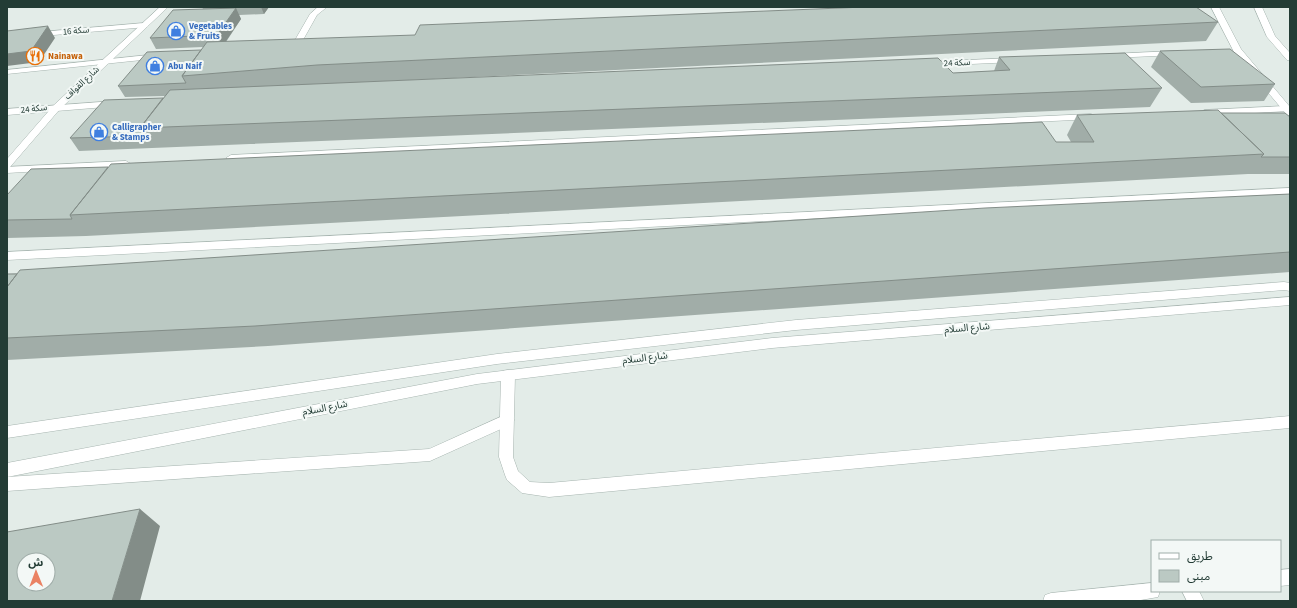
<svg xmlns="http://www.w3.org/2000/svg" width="1297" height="608" font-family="'Source Sans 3','Noto Sans Arabic',sans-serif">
	<rect width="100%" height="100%" fill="#e3ece8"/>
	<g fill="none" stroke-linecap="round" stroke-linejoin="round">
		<defs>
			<path id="service" d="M507,414L512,416L514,420L512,424L430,461L7,491V477L429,449Z"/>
			<path id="minor" d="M318,7H327L317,15L298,49H292L291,47L310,14Z
				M144,23L148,25L147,27L7,39V35Z
				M1174,51L1178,53L1177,55L1111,58L1107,56L1111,54Z
				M158,54L162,56L161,58L7,74V70Z
				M1012,58L1016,60L1015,62L927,66L923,64L927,62Z
				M115,101L119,104L118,106L7,115V109Z
				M1286,106L1290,108L1289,111L1204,116L1200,113L1204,110Z
				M1091,114L1094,115V119L231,161L226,158L231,155Z
				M126,161L131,164L129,166L7,173V167Z
				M1290,188V194L7,260V252Z
				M508,370L513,371L515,375L513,457L518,471L530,482L549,483L1290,416V428L549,497L522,493L507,480L505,475L499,457L501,375L503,371Z
				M1290,569V585L1280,586V570Z
				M1152,583V591H1160L1158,597L1135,601H1043L1045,595L1051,593Z
				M1182,591H1199L1204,601H1187Z"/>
			<path id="tertiary" d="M160,7H168L60,109L10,167L7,168V159L54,105Z
				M1211,7H1219L1241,49L1290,107V116L1287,115L1234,52Z
				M1254,7H1262L1275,36L1290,53V60H1287L1267,37Z
				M1284,282L1290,283V291L1284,290L796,330L497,364L7,438V426L497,354L796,320Z
				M1290,297V305L772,348L477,384L7,477V463L477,374L772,338Z"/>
		</defs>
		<!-- service casing -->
		<use href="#service" stroke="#a6b4af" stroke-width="1"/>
		<!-- minor casing -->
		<use href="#minor" stroke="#a6b4af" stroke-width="1"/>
		<!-- tertiary casing -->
		<use href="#tertiary" stroke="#a6b4af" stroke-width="1"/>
		<!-- service -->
		<use href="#service" fill="#fff" fill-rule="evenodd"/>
		<!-- minor -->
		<use href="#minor" fill="#fff" fill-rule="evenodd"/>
		<!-- tertiary -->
		<use href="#tertiary" fill="#fff" fill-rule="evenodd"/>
	</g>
	<!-- wall -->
	<path fill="#a1ada8" d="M202,7H269L264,14L239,15L241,19L226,42L1218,22L1206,41L373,82L953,73L994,71L999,57L1162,88L1150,107L152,148L79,151L70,138L163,98L165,96L125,97L118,86L201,50L203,47L156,49L150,38L203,9Z
		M1160,51L1275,84L1264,101L1191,103L1151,67Z
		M1221,113L1290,117V174H1248L86,236L7,238V195L1056,142H1071L1067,135L1077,115Z
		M1290,194V272L268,346L7,360V274Z"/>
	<!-- shaded-wall -->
	<path fill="#838d88" d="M261,7H269L264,14Z
		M236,8L241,19L222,47L217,35Z
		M48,26L55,38L39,62L7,66V54Z
		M140,509L160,526L140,601H112Z"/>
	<!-- building -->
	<path fill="#bbc9c3" stroke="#838d88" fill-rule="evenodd" d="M865,7H1196L1218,22L317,65L182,76L207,42L415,35L420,25Z
		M236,8L217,35L150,38L173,10Z
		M48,26L31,51L7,54V31Z
		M1230,49L1275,84L1201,87L1160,51Z
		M201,50L182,76L186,83L118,86L147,52Z
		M1125,53L1162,88L140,128L170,90L938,58L953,73L1010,70L999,57Z
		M163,98L140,128L144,136L70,138L104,100Z
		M1218,110L1264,154L70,215L111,164L1042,122L1056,142H1094L1077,115Z
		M1221,113H1285L1290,117V157H1261L1264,154Z
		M108,167L70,215L72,219L7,220V195L31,169Z
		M1290,194V252L255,326L7,338V287L20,270L985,208Z
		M7,274H17L7,287Z
		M140,509L112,601H7V532ZM24,560H48V584H24Z"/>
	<!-- icons -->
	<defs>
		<symbol id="shop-ring" viewBox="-11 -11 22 22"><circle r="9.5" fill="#f3f8f6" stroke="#3f7fe0" stroke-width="1.5"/><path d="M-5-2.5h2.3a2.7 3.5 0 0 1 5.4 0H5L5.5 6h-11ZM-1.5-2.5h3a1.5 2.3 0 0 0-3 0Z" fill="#3f7fe0"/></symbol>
		<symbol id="restaurant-ring" viewBox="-11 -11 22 22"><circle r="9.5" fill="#f3f8f6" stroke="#e8710a" stroke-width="1.5"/><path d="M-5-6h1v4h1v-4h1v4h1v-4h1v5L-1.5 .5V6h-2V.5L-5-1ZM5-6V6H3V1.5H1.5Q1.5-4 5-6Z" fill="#e8710a"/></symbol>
	</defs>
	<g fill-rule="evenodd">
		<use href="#shop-ring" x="166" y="21" width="20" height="20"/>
		<use href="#restaurant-ring" x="25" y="46" width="20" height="20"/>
		<use href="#shop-ring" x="145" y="56" width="20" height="20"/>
		<use href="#shop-ring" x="89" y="122" width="20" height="20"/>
	</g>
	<g text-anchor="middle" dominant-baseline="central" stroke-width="4" stroke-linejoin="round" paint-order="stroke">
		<!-- far-shop labels -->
		<g font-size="9" font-weight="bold" fill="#366cbe" stroke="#f3f8f6" text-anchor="start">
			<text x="189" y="26">Vegetables<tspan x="189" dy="10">&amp; Fruits</tspan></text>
			<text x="168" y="66">Abu Naif</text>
			<text x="112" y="127">Calligrapher<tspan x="112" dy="10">&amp; Stamps</tspan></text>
		</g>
		<!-- far-street labels -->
		<g font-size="9" fill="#233c35" stroke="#f3f8f6">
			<text transform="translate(76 31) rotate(-5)">سكة 16</text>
			<text transform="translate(957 63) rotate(-3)">سكة 24</text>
			<text transform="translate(82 83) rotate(-43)">شارع القواف</text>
			<text transform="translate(34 109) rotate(-7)">سكة 24</text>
		</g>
		<!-- far-food labels -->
		<g font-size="9" font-weight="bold" fill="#c56008" stroke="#f3f8f6" text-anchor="start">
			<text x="48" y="56">Nainawa</text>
		</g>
		<!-- street labels -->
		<g font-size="10" fill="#233c35" stroke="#f3f8f6">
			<text transform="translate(967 328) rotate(-5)">شارع السلام</text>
			<text transform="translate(645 358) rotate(-7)">شارع السلام</text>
			<text transform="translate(325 408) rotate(-11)">شارع السلام</text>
		</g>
	</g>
	<!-- border -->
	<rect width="1297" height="608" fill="none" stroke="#233c35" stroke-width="16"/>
	<!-- legend -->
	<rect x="1151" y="540" width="130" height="52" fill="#f3f8f6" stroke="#a0ada9"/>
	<rect x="1159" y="553" width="20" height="6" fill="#ffffff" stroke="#a0ada9"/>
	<text x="1187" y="560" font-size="12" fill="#233c35">طريق</text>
	<rect x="1159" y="570" width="20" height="12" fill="#bbc9c3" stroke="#a0ada9"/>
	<text x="1187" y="580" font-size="12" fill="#233c35">مبنى</text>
	<!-- north arrow -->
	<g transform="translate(36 572) rotate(359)"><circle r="19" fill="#f3f8f6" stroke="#a0ada9"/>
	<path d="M0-3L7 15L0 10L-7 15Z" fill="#ea8263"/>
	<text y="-6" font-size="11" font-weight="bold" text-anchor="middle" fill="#233c35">ش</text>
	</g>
</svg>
